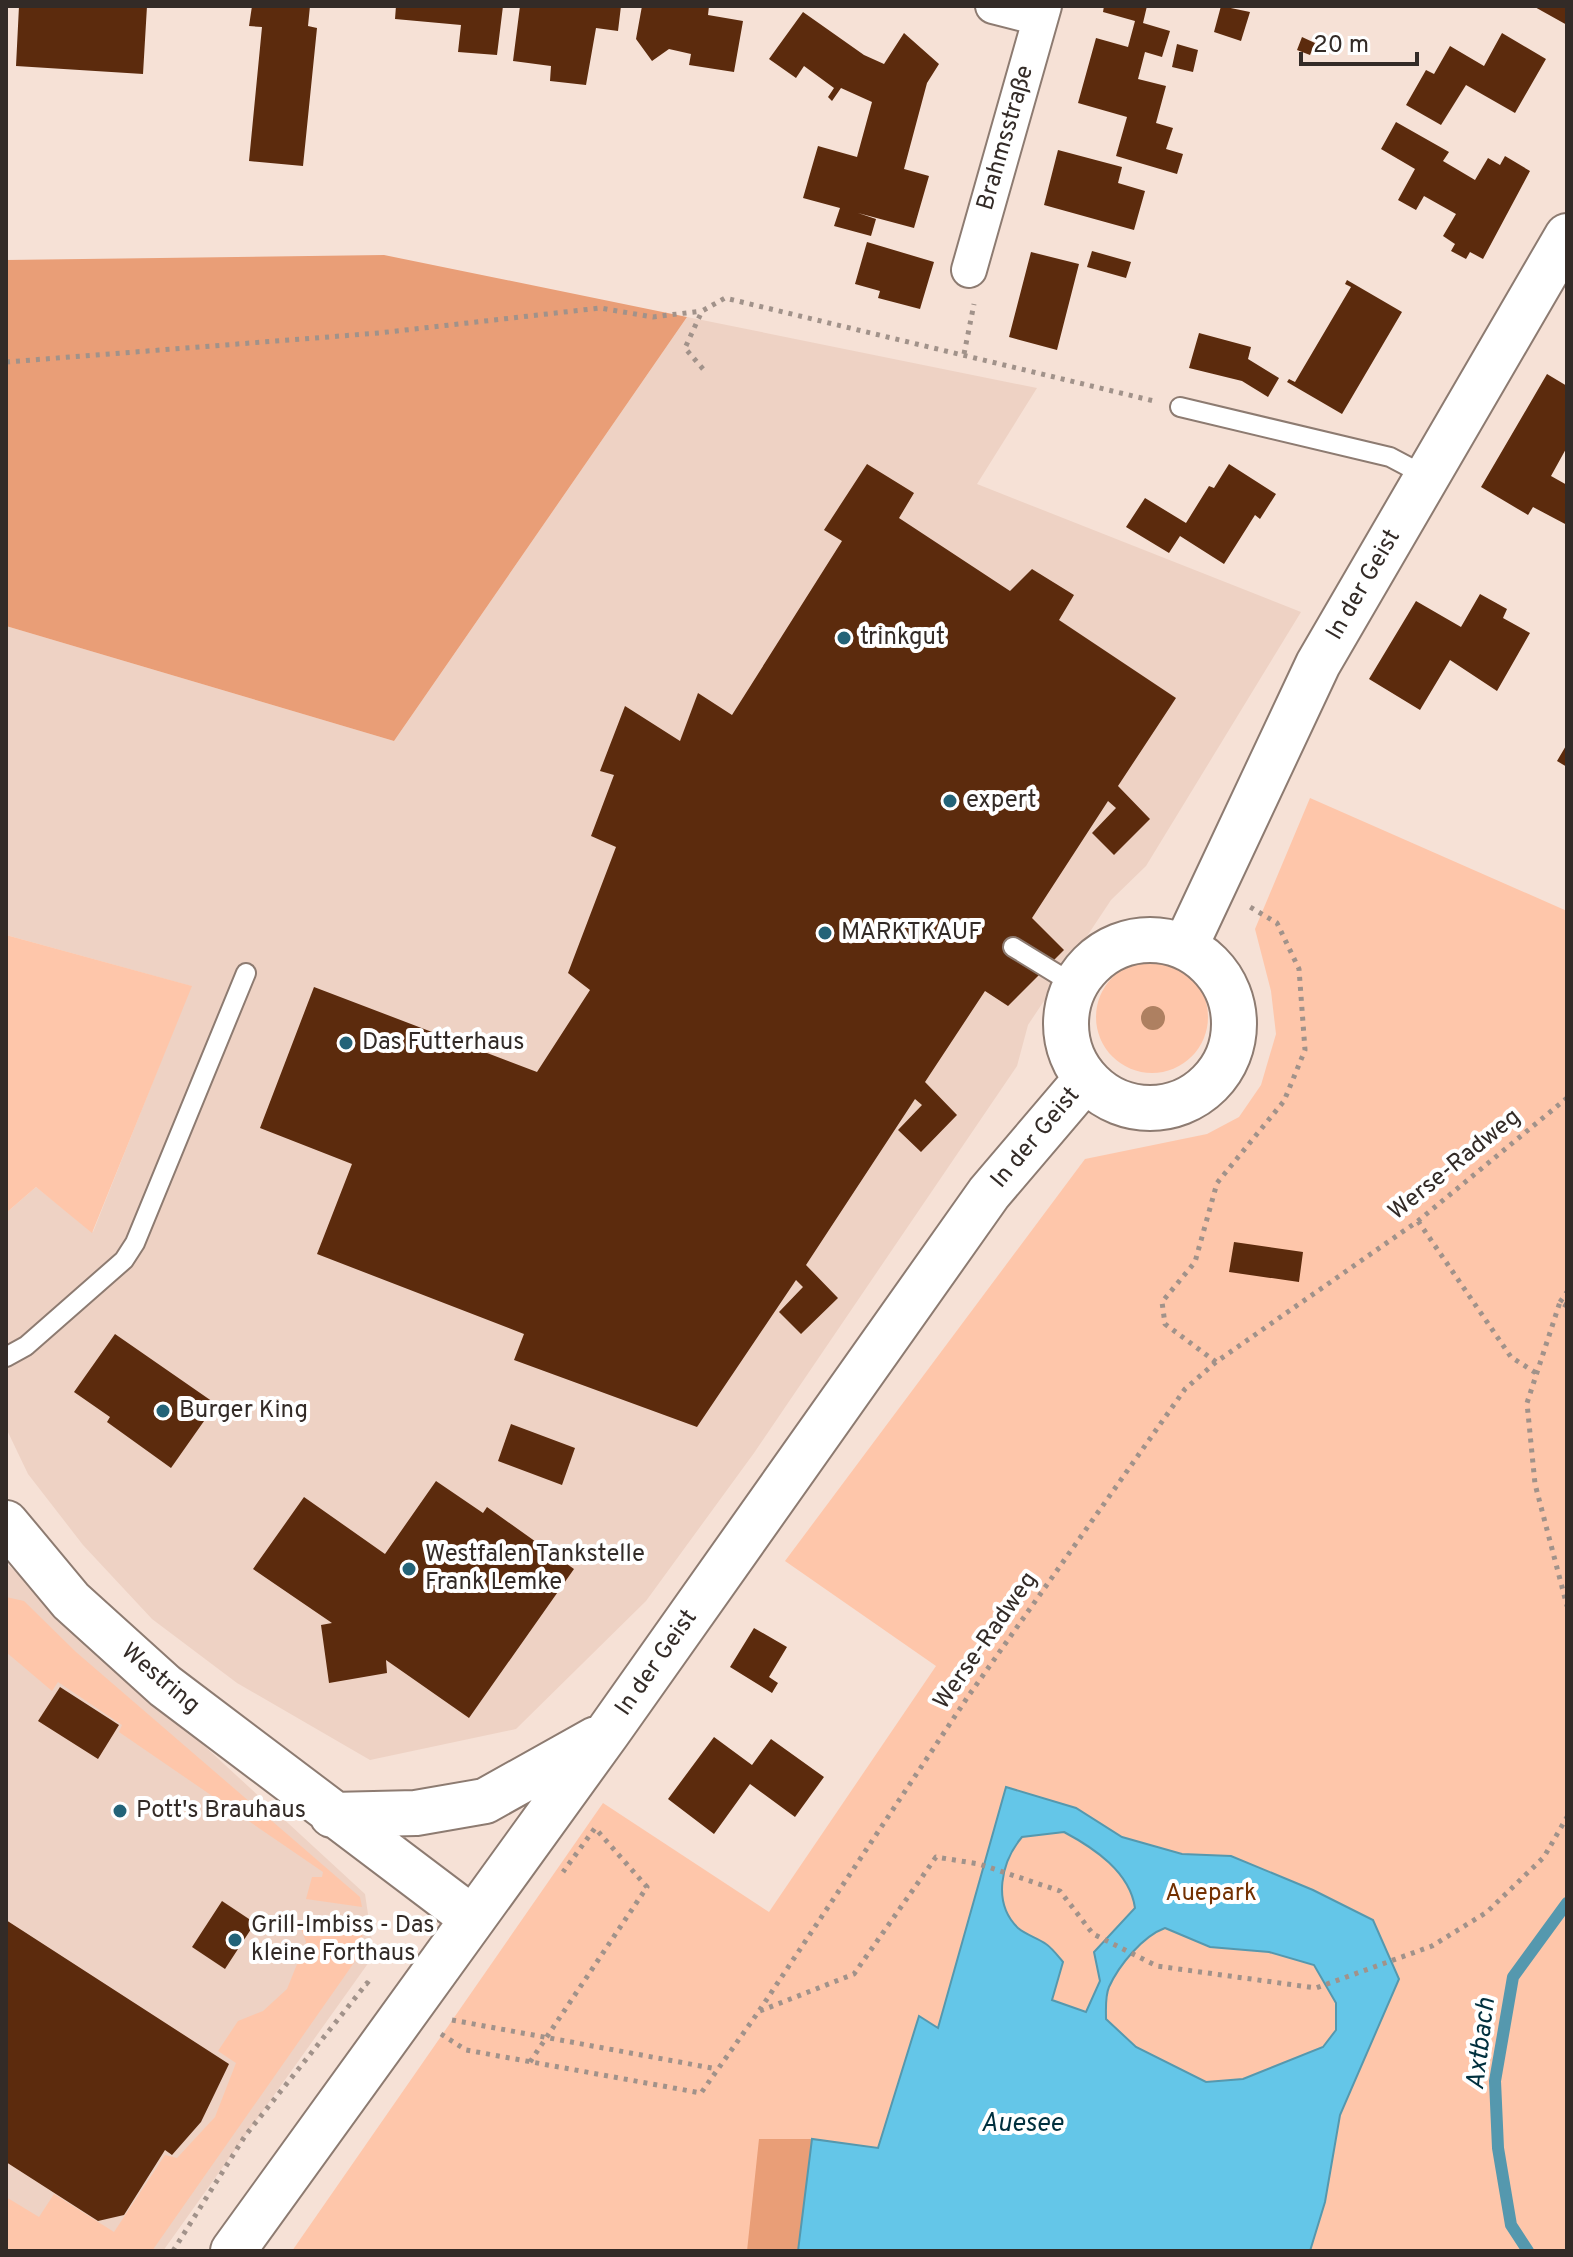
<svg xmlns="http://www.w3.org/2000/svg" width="1573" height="2257" font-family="Overpass,sans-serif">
	<rect width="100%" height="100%" fill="#f6e1d6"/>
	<!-- built -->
	<path fill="#eed2c4" d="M687,317L1037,388L977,484L1301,612L1146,866L1111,900L1028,1025L1017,1066L754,1453L646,1601L516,1729L370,1760L237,1683L152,1619L83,1545L28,1474L6,1428V1213L36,1187L93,1232L191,986L6,935V626L394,741Z
		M6,1563L365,1894L374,1955L163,2251H6Z"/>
	<!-- green -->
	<path fill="#fec6aa" d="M1310,798L1567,911V2251H292L603,1803L769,1912L936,1666L785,1561L1085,1159L1207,1134L1239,1117L1261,1085L1276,1034L1271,991L1255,929Z
		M6,935L192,986L92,1233L36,1187L6,1213Z
		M1096 1017a56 56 0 1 1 112 0a56 56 0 1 1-112 0Z
		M6,1597L24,1601L76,1652L360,1897L362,1907L306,1899L312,1877H322L323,1872L119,1732L122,1725L58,1682L52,1691L6,1652Z
		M299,1923L360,1926L365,1947L152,2251H6V2197L39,2217L54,2194L114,2232L165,2155L177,2158L215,2117L236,2063L218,2051L238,2021L263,2011L287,1989L306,1942Z"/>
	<!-- forest -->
	<path fill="#e99e77" d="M384,255L687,317L394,741L6,626V260Z
		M759,2139H812L798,2251H747Z"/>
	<!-- water -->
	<path fill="#64c6e8" stroke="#5598ae" stroke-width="2" fill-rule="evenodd" d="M1006,1787L1076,1808L1122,1837L1182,1854L1231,1856L1313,1890L1373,1920L1399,1979L1340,2115L1325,2202L1310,2251H798L812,2139L878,2148L919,2016L938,2028ZM1064,1832C1094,1848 1130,1872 1135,1908L1094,1952L1100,1981L1086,2012L1052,2000L1063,1962C1058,1956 1052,1948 1046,1944C1038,1938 1026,1935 1018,1928C992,1903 1001,1862 1022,1837ZM1165,1928L1210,1947L1269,1952L1314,1965L1336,2003V2030L1323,2047L1243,2079L1206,2082L1136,2047L1106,2019C1106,2009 1105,1996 1109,1987C1119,1965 1143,1936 1165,1928Z"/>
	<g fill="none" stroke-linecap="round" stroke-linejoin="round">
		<!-- stream -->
		<path stroke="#5598ae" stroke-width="12" d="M1528,2251L1511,2225L1498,2148L1495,2081L1513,1977L1567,1903"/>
	</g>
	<!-- building -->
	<path fill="#5c2b0d" d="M19,6H147L143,74L16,66Z
		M252,6H310L308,26L317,28L303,166L249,161L262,27L249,26Z
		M396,6H503L497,55L458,52L461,25L395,19Z
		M520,6H621L618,31L596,28L586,85L550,81L551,66L513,61Z
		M642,6H709L708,15L743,21L734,72L689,65L691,54L669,49L652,61L636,39Z
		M1104,6H1147L1143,23L1170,31L1162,57L1145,52L1138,79L1166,86L1156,123L1173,128L1166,149L1183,154L1177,174L1116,156L1127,117L1078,103L1096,38L1128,47L1135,21L1103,12Z
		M1221,6L1250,12L1241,41L1214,32Z
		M1533,6H1567V25Z
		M803,12L864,55L884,64L904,33L939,64L927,83L904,169L929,176L914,228L858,213L876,219L871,236L834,226L840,208L803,198L818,146L857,157L872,102L841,88L832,101L828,97L834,88L804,66L796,78L769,59Z
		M1502,33L1546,59L1515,113L1466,85L1441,125L1406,105L1426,70L1434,74L1450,46L1484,66Z
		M1302,37L1315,43L1310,55L1297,50Z
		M1177,44L1198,50L1193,72L1172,67Z
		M1396,122L1449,152L1443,161L1475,180L1488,158L1500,165L1505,156L1530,171L1483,259L1470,252L1466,259L1451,251L1455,244L1443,236L1456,214L1424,196L1416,210L1398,200L1415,169L1381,149Z
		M1058,150L1122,167L1118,183L1145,191L1134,230L1044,205Z
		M867,242L934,262L920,309L878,298L880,291L855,284Z
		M1092,251L1131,262L1126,278L1087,267Z
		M1031,252L1079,264L1057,350L1009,337Z
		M1347,280L1402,312L1342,414L1287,382L1289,379L1295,382L1351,287L1345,284Z
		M1199,333L1251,347L1248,359L1279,378L1268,397L1242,381L1189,368Z
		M1547,374L1567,386V447L1551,476L1567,485V525L1533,507L1528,515L1481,487Z
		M867,464L914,493L899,518L1010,591L1032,569L1074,595L1059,620L1176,698L1118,786L1150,819L1114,855L1092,833L1116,808L1108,801L1032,918L1064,950L1008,1006L985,991L925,1082L957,1115L921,1152L898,1130L922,1105L915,1099L806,1265L838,1298L801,1334L779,1312L803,1287L796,1280L697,1427L514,1360L524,1334L317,1254L352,1164L260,1128L314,987L537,1072L590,990L568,973L616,847L591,836L614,775L600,771L625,706L680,741L698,693L732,715L842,541L824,530Z
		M1229,464L1276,494L1260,519L1255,515L1224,564L1180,536L1169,553L1126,527L1145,498L1186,523L1209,486L1214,488Z
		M1480,594L1507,609L1503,618L1530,633L1497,691L1450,660L1420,710L1369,679L1416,601L1461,627Z
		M1567,744V767L1557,761Z
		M1234,1242L1303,1252L1299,1282L1229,1272Z
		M115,1334L216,1404L171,1468L107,1422L110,1417L74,1392Z
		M511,1424L575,1448L562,1485L498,1461Z
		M436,1481L483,1513L487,1507L574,1569L469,1718L386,1660L387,1673L329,1683L321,1625L332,1623L253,1569L304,1497L385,1554Z
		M754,1628L787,1647L769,1677L778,1683L772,1693L730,1667Z
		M60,1687L119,1725L98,1759L38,1721Z
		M714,1737L752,1765L771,1739L824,1777L795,1817L750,1784L714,1834L668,1799Z
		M222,1901L255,1923L225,1969L192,1947Z
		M6,1920L229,2064L201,2122L172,2155L165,2150L124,2215L98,2221L6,2162Z"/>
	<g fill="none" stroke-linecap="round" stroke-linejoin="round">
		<defs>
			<path id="lane" d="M1180,407L1390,457L1426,476
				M1013,947L1075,985
				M6,1357L26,1346L124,1260L135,1243L246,973"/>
			<path id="street" d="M993,6L1040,18
				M969,270L1044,6"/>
			<path id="secondary" d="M1066 1024a84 84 0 1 1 168 0a84 84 0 1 1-168 0Z
				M1185,947L1318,664L1567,236
				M6,1523L71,1601L165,1686L472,1918
				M332,1815L416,1813L485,1801L596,1739
				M233,2251L608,1732L989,1193L1086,1079"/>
		</defs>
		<!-- lane casing -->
		<use href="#lane" stroke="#8d7b71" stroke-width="22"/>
		<!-- street casing -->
		<use href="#street" stroke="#8d7b71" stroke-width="38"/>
		<!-- secondary casing -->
		<use href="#secondary" stroke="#8d7b71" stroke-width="48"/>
		<!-- path -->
		<path stroke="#a1928a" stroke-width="5" stroke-dasharray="4 6" stroke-linecap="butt" d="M964,354L974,304
			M6,362L379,333L600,308L653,317L702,311
			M703,369L685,348L702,311L725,298L1154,401
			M1418,1221L1511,1357L1536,1373
			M1560,1302L1567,1292
			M1567,1306L1560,1302L1527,1403L1535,1484L1567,1606
			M1216,1362L1165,1324L1162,1302L1195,1262L1217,1183L1284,1101L1305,1050L1299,969L1277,923L1250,907
			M760,2011L854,1974L936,1857L979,1864L1060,1891L1093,1934L1157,1966L1316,1988L1432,1946L1487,1912L1544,1857L1567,1817
			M452,2020L717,2069
			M441,2034L466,2050L701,2093L759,2011L967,1698L1185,1389L1216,1362L1418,1221L1567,1098
			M530,2062L647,1887L595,1828L563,1872
			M173,2251L245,2136L367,1983L373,1988"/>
		<!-- lane -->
		<use href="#lane" stroke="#fff" stroke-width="18"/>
		<!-- street -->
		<use href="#street" stroke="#fff" stroke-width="34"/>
		<!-- secondary -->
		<use href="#secondary" stroke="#fff" stroke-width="44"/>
	</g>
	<!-- trees -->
	<circle fill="#ae8061" cx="1153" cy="1018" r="12"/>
	<!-- markers -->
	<g fill="#236378" stroke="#fff" stroke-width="3">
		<circle cx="844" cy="638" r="8"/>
		<circle cx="950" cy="801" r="8"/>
		<circle cx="825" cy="933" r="8"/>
		<circle cx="346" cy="1043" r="8"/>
		<circle cx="163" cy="1411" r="8"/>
		<circle cx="409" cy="1569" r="8"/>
		<circle cx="120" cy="1811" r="8"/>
		<circle cx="235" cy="1940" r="8"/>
	</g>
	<g text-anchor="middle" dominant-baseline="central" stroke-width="8" stroke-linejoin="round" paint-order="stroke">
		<!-- street labels -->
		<g font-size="24" fill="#332b27" stroke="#fff">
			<text transform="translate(1006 138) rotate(-74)">Brahmsstraße</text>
			<text transform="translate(1364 585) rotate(-60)">In der Geist</text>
			<text transform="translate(1036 1138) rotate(-50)">In der Geist</text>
			<text transform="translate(1455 1165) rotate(-39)">Werse-Radweg</text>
			<text transform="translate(986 1641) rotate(-55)">Werse-Radweg</text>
			<text transform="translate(657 1663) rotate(-55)">In der Geist</text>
			<text transform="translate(160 1679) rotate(40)">Westring</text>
		</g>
		<!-- poi labels -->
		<g font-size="24" fill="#332b27" stroke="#fff" text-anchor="start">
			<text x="860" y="638">trinkgut</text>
			<text x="966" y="801">expert</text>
			<text x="841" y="933">MARKTKAUF</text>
			<text x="362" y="1043">Das Futterhaus</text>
			<text x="179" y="1411">Burger King</text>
			<text x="425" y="1555">Westfalen Tankstelle<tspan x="425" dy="28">Frank Lemke</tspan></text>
			<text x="136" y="1811">Pott's Brauhaus</text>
			<text x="251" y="1926">Grill-Imbiss - Das<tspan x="251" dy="28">kleine Forthaus</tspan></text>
		</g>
		<!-- park labels -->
		<g font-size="24" fill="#733001" stroke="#fff">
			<text x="1211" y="1894">Auepark</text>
		</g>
		<!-- water labels -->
		<g font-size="26" font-style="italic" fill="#00303e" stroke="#fff">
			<text transform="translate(1482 2044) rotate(-83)">Axtbach</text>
			<text x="1022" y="2124">Auesee</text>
		</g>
	</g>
	<!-- border -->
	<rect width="1573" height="2257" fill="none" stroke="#332b27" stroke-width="16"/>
	<!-- scale -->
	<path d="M1301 52v12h116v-12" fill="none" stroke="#332b27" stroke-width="4"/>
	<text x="1313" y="52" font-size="24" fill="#332b27" stroke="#ffffff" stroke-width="6" paint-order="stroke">20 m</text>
</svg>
